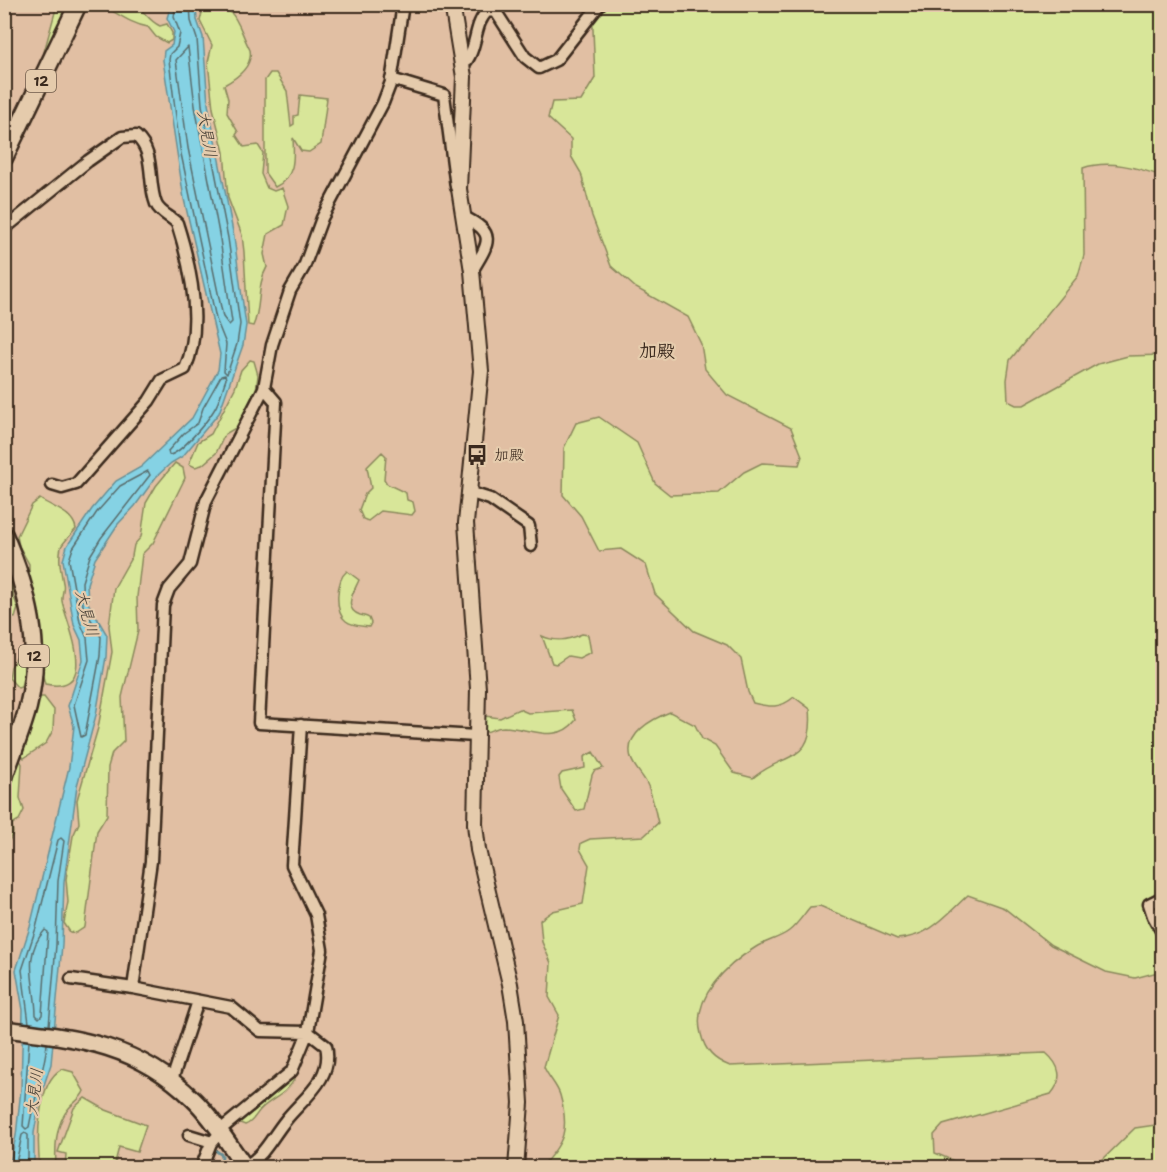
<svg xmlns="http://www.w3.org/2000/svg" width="1167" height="1172" font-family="'Shantell Sans','Klee One',sans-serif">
	<rect width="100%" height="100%" fill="#e1bfa3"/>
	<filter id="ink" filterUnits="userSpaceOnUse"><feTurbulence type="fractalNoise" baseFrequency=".0167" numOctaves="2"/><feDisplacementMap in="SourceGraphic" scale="12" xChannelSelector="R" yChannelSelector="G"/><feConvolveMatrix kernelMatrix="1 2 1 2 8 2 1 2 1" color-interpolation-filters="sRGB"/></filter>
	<g filter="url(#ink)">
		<!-- green -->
		<path fill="#d8e699" stroke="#8a885c" stroke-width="1.5" d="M204,4C238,4 236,23 250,50C253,66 237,78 224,85L228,99L227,113L238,132L236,135L244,147L258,145L263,153L261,174L267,188L274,191L282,188L288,206L284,225L268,234L264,254L267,267C256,286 262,307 253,326L248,325L244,252L242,235L228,198L224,152L213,108L208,62L212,45L200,21Z
			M57,5H72L46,52H44Z
			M101,5H136C145,12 149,21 160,26L167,24L172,33V40L167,43L156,37L148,27C131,24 117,13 101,5Z
			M592,5H1162V176C1138,168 1109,159 1083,168L1084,255L1078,276L1010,360L1007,380L1008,401L1016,405H1024L1098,364L1128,356L1162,355V971L1135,978L1106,972L1051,945L1004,908L968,895C944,917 931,936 897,939L820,906L810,907C804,914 797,925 789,931C780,938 766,941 756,947C728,964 691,997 701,1034C705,1051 714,1060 730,1066L1046,1053C1060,1065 1064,1079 1051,1094L943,1125L934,1135L935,1153L968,1167H541C564,1143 570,1130 560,1095C557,1085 548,1077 544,1067L559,1015L549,997L551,963L542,942L540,920L553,911L583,904L589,865L580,849L581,843L590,839L644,836L658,823C655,811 653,797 648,786C644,776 634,768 631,758C624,734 652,719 670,712L695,725L702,739L715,746L734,773L753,778C785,751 815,764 810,709L794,697C780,709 770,707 753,703L748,692L741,659L727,645L694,631L655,594L646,565L621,549L599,551L581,516L563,495L564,448L576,423L599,417L637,443L655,483L670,495L719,493L744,472L762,463L799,465L802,456L791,428L727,395L705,369L701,344L688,317L636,288L611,266L592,216L581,173L571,156V139L548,118L552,102L581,101L595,78Z
			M270,73H276L287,91L291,126L294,124V116L298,115L300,95L327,98L321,144L309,152L301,151L293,138C294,158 296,177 275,187L265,173V80Z
			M250,360L254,361L258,375L256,391L239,426L225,434L216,453L202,465L195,467L189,464L198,442L211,434L235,388L241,370Z
			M382,452L386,456L384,479L387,484L406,493L407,500L413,502L415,511L412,515L381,511L368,521L363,519L359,510L365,494L371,488L367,467Z
			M175,463L183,468L185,478L153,543L142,554L137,597L138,631L122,697L124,741L112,753L108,767L107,815L97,831L85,927L76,933L70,932L64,923L68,902L66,879L73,836L79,823L77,800L98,728L112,652L109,626L114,588L132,556L134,545L141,537L146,503L156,486Z
			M40,499C53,508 73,512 76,529C72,534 63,542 61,547C58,559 61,571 63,583C65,588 61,595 62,601C67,625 101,695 45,684L42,673L39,612L29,576V564L19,546L17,536L32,505Z
			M5,556L6,568L15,585L13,595L18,608L15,618L5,616Z
			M347,571L359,580C354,592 342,608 360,615C363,616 366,616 369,618L371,623L369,627C362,626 352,626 346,621C334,612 336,580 347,571Z
			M582,634L588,635L591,652L579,658L568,656L556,664L552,663L542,636C555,642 567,641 582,634Z
			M19,653H22L26,663L21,687L18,688L9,678L11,667Z
			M39,697H44L54,710L53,730L46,743L24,758L21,755L28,735L36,699Z
			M4,705L14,729L4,758Z
			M519,709L528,713L572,710L576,720C557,745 531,728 504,727C498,727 492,730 486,732L481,729L480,722L485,716L500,718Z
			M593,752L603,768L594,771L592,775L584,809L576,811L561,789L559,777L562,773L585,768L584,757Z
			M19,758L22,764L20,798L24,810L19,820L12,824L13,833L6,846L8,858L5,863L4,800Z
			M62,1069L73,1072L84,1091C81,1099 74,1102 69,1108C55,1124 55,1148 56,1167H40C37,1143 36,1082 62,1069Z
			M289,1077H293L294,1080C286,1094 273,1098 262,1108C255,1114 254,1122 245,1125L240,1123L239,1120Z
			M85,1098L106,1110L146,1125L137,1152L119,1147L114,1167H65L66,1154L58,1152L74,1108Z
			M1162,1124V1167H1095L1135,1128Z"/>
		<!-- water -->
		<path fill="#85d2e4" stroke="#678f95" stroke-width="1.5" d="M171,5H196L197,20L203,37L208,104L234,237L242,297L246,325L243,345L219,413L183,456L171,463L156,477L135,506L118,524L95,559L87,584L88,603L107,635L106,657L96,715L77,786L64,882L62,945L51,1064L41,1094L34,1133V1167L9,1168L16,1136L21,1089L23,1010L16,970L30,927L69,767L74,726L68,706L83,660L81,640L74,625L63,560L67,546L92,509L116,481L141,467L192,418L218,370L220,354L184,199L163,60L164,51L172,45L174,32L167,18Z"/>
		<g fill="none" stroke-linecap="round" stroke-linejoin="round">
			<!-- shore -->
			<path stroke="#596d6d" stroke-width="1.5" d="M176,4L174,17L180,33L177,47L170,54L169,60L180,149L216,319L226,344L224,371L227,374L237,344L240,324L228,238L202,105L197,39L191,21L190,4
				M188,47L195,106L220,239L232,322L229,325L223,317L188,148L176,60Z
				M225,375L226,379C222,389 220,401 214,410C208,420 181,454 169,455L168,451L184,433L198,423L203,408L221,376Z
				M148,471L150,475L101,538L90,556L82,582L83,606L101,637L100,656L85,735L81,737L74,705L89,660L87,638L80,622L69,560L73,548L97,512L120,486Z
				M45,930L48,932L42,1015L39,1018L36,1015C36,985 21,956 45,930Z
				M29,1023L22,970L36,928L58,840L61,838L64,841L58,881L56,945L49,1026
				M29,1041L23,1126L26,1129L29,1127C34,1099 44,1072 47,1044
				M15,1168L22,1135L25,1133L28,1135V1168"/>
			<!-- stream -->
			<path stroke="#678f95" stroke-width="3" d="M215,1150L222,1155L221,1168"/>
			<defs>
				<path id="minor" d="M403,4L391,82L383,103L322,218L304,267L290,291L272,345L264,388L276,402L259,723L476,736
					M463,65C478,51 473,23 488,11L496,12L525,57L539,68L556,60L600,4
					M391,79L444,95L456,187
					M464,217C497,233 489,243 472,271
					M4,229L88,161L122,137L136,136C156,154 147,181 156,204C160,213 170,216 177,223C191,267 204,325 185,369L162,380L149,401L76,484L62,488L52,485
					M468,492L490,499L529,526L531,546
					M1162,903L1159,899L1149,904L1153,916L1162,932
					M71,979L133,988
					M172,1080L198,1001
					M219,1131L292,1071L308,1032L322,950L316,915L292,865L301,725
					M189,1135L212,1142
					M245,1167C266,1153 270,1140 285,1121C302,1099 334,1079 326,1046L308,1032L260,1031L231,1007L133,988L151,861L163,605L169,589L190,564L206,501L264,388
					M201,1168L211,1143L220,1133"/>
				<path id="tertiary" d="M452,4L464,77L459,189L472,271L481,371L466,523L478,689L475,824L478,850L510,984L516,1021L521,1103L516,1168"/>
				<path id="secondary" d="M4,1029C78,1038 137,1044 193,1099C213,1118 229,1145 246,1168"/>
				<path id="primary" d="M4,158L78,4
					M4,535C28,590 43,647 28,707C22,730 12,754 4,777"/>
			</defs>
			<!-- minor casing -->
			<use href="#minor" stroke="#3b2a1e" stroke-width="15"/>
			<!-- tertiary casing -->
			<use href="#tertiary" stroke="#3b2a1e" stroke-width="18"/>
			<!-- secondary casing -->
			<use href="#secondary" stroke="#3b2a1e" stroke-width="20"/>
			<!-- primary casing -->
			<use href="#primary" stroke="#3b2a1e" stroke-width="21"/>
			<!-- minor -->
			<use href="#minor" stroke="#e5cbac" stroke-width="10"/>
			<!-- tertiary -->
			<use href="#tertiary" stroke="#e5cbac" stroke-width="14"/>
			<!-- secondary -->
			<use href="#secondary" stroke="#e5cbac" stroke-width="15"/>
			<!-- primary -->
			<use href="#primary" stroke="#e5cbac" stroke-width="16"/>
		</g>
	</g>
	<!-- icons -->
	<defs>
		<symbol id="bus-bare" viewBox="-9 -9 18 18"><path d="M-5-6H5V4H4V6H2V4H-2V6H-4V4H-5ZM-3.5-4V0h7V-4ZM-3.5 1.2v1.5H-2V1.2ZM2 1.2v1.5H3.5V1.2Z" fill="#3b2a1e" stroke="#e5cbac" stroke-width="2.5" paint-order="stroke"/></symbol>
	</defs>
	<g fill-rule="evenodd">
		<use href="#bus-bare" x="462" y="440" width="30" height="30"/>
	</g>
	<g text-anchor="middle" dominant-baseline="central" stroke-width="4.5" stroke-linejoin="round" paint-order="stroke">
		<!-- shield labels -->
		<g fill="#e5cbac" stroke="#6e5a49" stroke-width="1.5">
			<rect x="26" y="70" width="30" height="22" rx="4.5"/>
			<rect x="19" y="645" width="30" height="22" rx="4.5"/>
		</g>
		<g font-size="14" font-weight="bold" fill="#3b2a1e">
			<text x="41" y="81">12</text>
			<text x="34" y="656">12</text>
		</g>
		<!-- poi labels -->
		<g font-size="15" fill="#3b2a1e" stroke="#e5cbac" text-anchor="start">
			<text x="494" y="455">加殿</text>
		</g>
		<!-- water labels -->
		<g font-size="16" font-style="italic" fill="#423b32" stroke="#e5cbac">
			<text transform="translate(207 134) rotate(80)">大見川</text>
			<text transform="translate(87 613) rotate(75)">大見川</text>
			<text transform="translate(34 1092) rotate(-83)">大見川</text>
		</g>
		<!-- quarter labels -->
		<g font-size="18" font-weight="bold" fill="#3b2a1e" stroke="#e5cbac">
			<text x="657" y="351">加殿</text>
		</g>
	</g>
	<!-- margin -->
	<rect width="1167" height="1172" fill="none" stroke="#e5cbac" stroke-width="24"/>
	<rect x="12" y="12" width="1143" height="1148" fill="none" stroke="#3b2a1e" stroke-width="2" filter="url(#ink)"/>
</svg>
